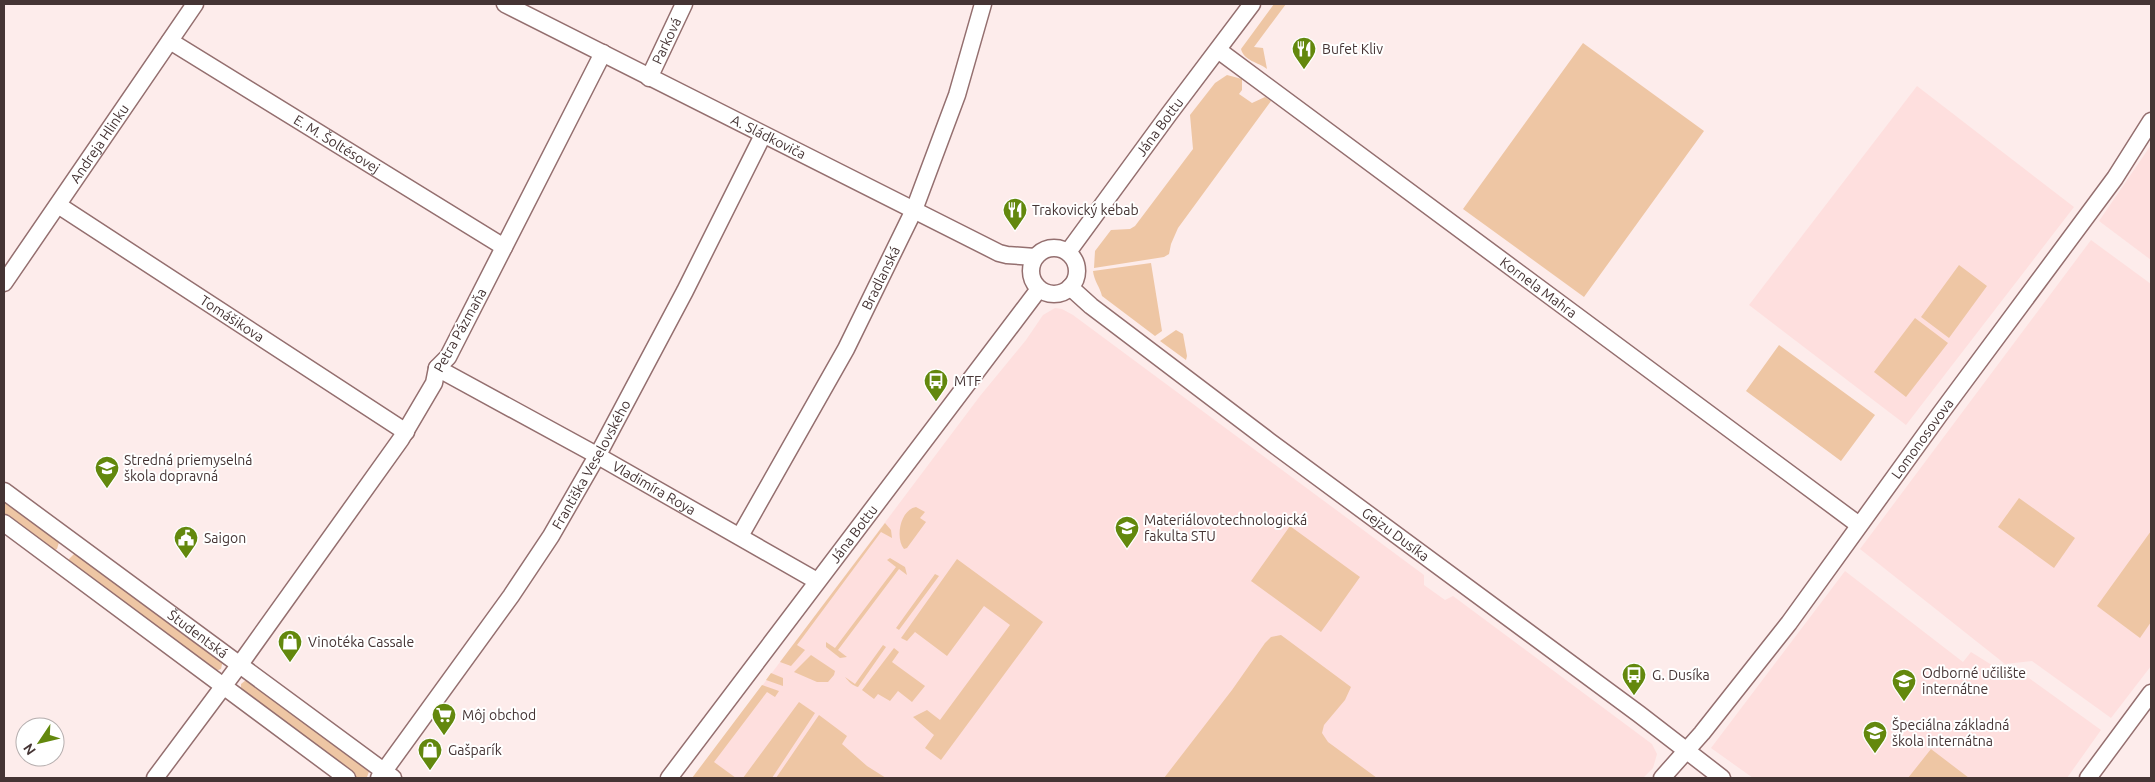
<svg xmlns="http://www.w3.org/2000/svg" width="2155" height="782" font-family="Ubuntu,sans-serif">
	<rect width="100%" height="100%" fill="#fdeceb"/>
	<!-- built -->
	<path fill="#fedfde" d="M1917,86L2074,207L1906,425L1749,305Z
		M2151,145V260L2099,221Z
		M2091,240L2151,284V666L2111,718L2032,661L2005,664L1860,549Z
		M1055,308L1062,309L1073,315L1424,575V585L1445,600L1453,596L1652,744L1657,754L1653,768L1643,778H724L704,763L980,396L1026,340L1043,315Z
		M1845,571L1963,662L1971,652L2003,672L2022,673L2101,730L2067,778H1753L1711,748Z"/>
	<!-- green -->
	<path fill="#eec6a4" d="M1274,4H1286L1254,47L1263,48L1267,69C1258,62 1244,61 1241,49Z
		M1583,43L1704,131L1584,297L1463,209Z
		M1227,75L1242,79V90L1239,94L1252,103L1265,97L1271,101L1178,228L1171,244L1169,254L1164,257L1094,268L1095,251L1111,230L1130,229L1135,226L1193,149L1190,115L1215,83Z
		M1151,263L1162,331L1155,336L1102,296C1100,287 1094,281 1093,271Z
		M1959,265L1987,286L1949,338L1921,317Z
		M1915,318L1948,343L1906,397L1874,372Z
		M1176,330L1183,334L1187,356L1186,360L1160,341Z
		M1779,345L1875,415L1841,461L1746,391Z
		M4,495L60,539L57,549L53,551L4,519Z
		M2019,498L2075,538L2054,568L1998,527Z
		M916,507L925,512L920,518L926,522L907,548L904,549C895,538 900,510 916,507Z
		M885,523L891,530L892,538L881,532L797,645L805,650L791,666L780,662Z
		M1290,526L1360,577L1321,632L1251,581Z
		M2151,531V622L2140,638L2097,606Z
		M76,552L223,660L221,669L213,672L68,564L69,559Z
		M890,558L905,567L907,575L899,569L838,650L847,657L840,658L826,647V642L835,648L896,567L887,560Z
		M957,559L1043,622L941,760L925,748L934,735L913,717L927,710L940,720L1010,625L984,606L947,656L915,632L907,641L901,638Z
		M935,574L939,576L899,630L896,628Z
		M1281,635L1351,687L1345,700L1324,725L1322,733L1328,742L1377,778H1164L1232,690L1265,643L1271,637Z
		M883,645L886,647L858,687C853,686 848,681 845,677L855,684Z
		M894,648L899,652L892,662L925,686L912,702L898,691L890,701L878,694L874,699L862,690Z
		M811,655L835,671L834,675L828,682H817L794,672Z
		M771,673L783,678V686L766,680Z
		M246,680L370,769L367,777L354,778L241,693V684Z
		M762,685L779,691L775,697L767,692L714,762L736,778H692Z
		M799,702L815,713L772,778H743Z
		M819,715L847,736L842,744L867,766L886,778H776Z
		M1931,749L1969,778H1908Z"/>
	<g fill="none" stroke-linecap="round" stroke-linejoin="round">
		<defs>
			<g id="minor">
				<path id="s1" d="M505,4L999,253L1007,255L1035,257"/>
				<path id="s2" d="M170,41L504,247"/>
				<path id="s3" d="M1218,50L1859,525"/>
				<path id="s4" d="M649,78L684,4"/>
				<path id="s5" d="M58,205L406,432"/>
				<circle cx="1054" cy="271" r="23"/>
				<path id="s6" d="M1068,252L1169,114L1252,4"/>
				<path id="s7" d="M4,283L195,4"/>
				<path id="s8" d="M1070,287L1091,306L1269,441L1639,714L1722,778"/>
				<path id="s9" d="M437,368L591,452L817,581"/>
				<path id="s10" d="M4,491L393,778"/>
				<path d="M4,523L347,778"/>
				<path id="s11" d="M740,536L846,349L914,210L957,95L983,4"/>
				<path d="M155,778L243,660L401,439L434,383L437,368L448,357L603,53"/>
				<path id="s12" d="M379,778L511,596L551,536L601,449L685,291L763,135"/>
				<path id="s13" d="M669,778L1039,289"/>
				<path id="s14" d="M1662,778L1702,733L1789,623L1940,414L2115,178L2151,121"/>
				<path d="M2088,778L2151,693"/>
			</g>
		</defs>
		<!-- minor casing -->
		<use href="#minor" stroke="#946f6f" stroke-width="19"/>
		<!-- minor -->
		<use href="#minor" stroke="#fff" stroke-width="16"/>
	</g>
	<!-- icons -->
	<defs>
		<symbol id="restaurant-pin" viewBox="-11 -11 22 30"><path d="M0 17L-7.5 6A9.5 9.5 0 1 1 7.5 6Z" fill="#63880d" stroke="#fff"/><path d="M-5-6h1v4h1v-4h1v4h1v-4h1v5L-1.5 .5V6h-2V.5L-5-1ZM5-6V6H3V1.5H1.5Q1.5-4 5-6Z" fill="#fff"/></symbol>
		<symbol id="bus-pin" viewBox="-11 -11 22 30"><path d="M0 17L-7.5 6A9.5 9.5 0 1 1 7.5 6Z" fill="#63880d" stroke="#fff"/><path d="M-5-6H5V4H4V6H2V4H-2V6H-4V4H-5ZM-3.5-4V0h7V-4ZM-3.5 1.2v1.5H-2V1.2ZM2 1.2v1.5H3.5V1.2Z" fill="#fff"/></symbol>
		<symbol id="school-pin" viewBox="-11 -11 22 30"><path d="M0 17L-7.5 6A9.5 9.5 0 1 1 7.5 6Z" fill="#63880d" stroke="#fff"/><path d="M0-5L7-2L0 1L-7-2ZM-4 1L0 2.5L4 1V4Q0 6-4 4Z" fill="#fff"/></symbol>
		<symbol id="university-pin" viewBox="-11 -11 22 30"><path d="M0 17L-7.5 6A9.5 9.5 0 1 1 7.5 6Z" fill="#63880d" stroke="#fff"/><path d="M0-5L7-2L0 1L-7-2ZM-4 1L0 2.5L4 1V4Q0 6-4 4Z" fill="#fff"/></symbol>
		<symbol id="civic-pin" viewBox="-11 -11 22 30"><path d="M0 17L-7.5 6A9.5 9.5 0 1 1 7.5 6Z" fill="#63880d" stroke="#fff"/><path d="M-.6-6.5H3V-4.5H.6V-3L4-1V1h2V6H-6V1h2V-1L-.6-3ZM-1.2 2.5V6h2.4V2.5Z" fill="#fff"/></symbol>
		<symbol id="shop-pin" viewBox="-11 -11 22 30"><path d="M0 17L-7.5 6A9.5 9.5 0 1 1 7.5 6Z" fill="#63880d" stroke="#fff"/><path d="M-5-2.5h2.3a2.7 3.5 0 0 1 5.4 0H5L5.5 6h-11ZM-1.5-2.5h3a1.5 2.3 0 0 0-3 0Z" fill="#fff"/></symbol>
		<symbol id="supermarket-pin" viewBox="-11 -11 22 30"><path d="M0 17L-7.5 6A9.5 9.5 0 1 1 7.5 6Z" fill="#63880d" stroke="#fff"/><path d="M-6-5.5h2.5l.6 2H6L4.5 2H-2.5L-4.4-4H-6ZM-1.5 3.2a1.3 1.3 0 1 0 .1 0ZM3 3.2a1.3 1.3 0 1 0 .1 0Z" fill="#fff"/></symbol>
	</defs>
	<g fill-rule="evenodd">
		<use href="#restaurant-pin" x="1290" y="35" width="28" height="38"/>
		<use href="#restaurant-pin" x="1001" y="196" width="28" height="38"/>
		<use href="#bus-pin" x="922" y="367" width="28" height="38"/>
		<use href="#school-pin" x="93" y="454" width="28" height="38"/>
		<use href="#university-pin" x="1113" y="514" width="28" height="38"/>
		<use href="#civic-pin" x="172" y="524" width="28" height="38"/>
		<use href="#shop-pin" x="276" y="628" width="28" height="38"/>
		<use href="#bus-pin" x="1620" y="661" width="28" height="38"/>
		<use href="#school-pin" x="1890" y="667" width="28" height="38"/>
		<use href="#supermarket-pin" x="430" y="701" width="28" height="38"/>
		<use href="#school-pin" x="1861" y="719" width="28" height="38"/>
		<use href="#shop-pin" x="416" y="736" width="28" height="38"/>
	</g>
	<g text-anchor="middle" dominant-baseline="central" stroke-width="4" stroke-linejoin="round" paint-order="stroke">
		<!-- street labels -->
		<g font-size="14" fill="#453434" stroke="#fff">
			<text stroke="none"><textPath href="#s4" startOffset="41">Parková</textPath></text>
			<text stroke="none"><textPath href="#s6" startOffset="155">Jána Bottu</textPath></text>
			<text stroke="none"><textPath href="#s1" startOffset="295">A. Sládkoviča</textPath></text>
			<text stroke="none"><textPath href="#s7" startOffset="169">Andreja Hlinku</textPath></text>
			<text stroke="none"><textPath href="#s2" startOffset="196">E. M. Šoltésovej</textPath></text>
			<text stroke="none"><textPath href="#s11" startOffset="294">Bradlanská</textPath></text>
			<text stroke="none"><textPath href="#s3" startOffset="399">Kornela Mahra</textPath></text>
			<text stroke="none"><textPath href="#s5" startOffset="208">Tomášikova</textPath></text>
			<text transform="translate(460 330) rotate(-61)">Petra Pázmaňa</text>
			<text stroke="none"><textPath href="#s14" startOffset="428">Lomonosovova</textPath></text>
			<text stroke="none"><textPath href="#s12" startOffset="379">Františka Veselovského</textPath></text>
			<text stroke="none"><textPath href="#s9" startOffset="248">Vladimíra Roya</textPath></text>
			<text stroke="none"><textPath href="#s13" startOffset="306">Jána Bottu</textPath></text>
			<text stroke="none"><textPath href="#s8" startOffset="409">Gejzu Dusíka</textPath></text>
			<text stroke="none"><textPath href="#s10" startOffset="241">Študentská</textPath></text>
		</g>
		<!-- poi labels -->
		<g font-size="14" fill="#453434" stroke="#fff" text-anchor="start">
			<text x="1322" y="49">Bufet Kliv</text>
			<text x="1032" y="210">Trakovický kebab</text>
			<text x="954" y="381">MTF</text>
			<text x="124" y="460">Stredná priemyselná<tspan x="124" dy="16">škola dopravná</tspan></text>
			<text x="1144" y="520">Materiálovotechnologická<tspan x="1144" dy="16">fakulta STU</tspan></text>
			<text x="204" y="538">Saigon</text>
			<text x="308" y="642">Vinotéka Cassale</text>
			<text x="1922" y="673">Odborné učilište<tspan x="1922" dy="16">internátne</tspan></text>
			<text x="1652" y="675">G. Dusíka</text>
			<text x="462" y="715">Môj obchod</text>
			<text x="1892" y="725">Špeciálna základná<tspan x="1892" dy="16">škola internátna</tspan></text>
			<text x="448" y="750">Gašparík</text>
		</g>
	</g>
	<!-- border -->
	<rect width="2155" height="782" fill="none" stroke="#453434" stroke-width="10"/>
	<!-- north arrow -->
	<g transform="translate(40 742) rotate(235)"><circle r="24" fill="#ffffff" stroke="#b5aeae"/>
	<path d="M0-4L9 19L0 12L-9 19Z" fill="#63880d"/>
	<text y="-8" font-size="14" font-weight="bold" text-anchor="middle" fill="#453434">N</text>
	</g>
</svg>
